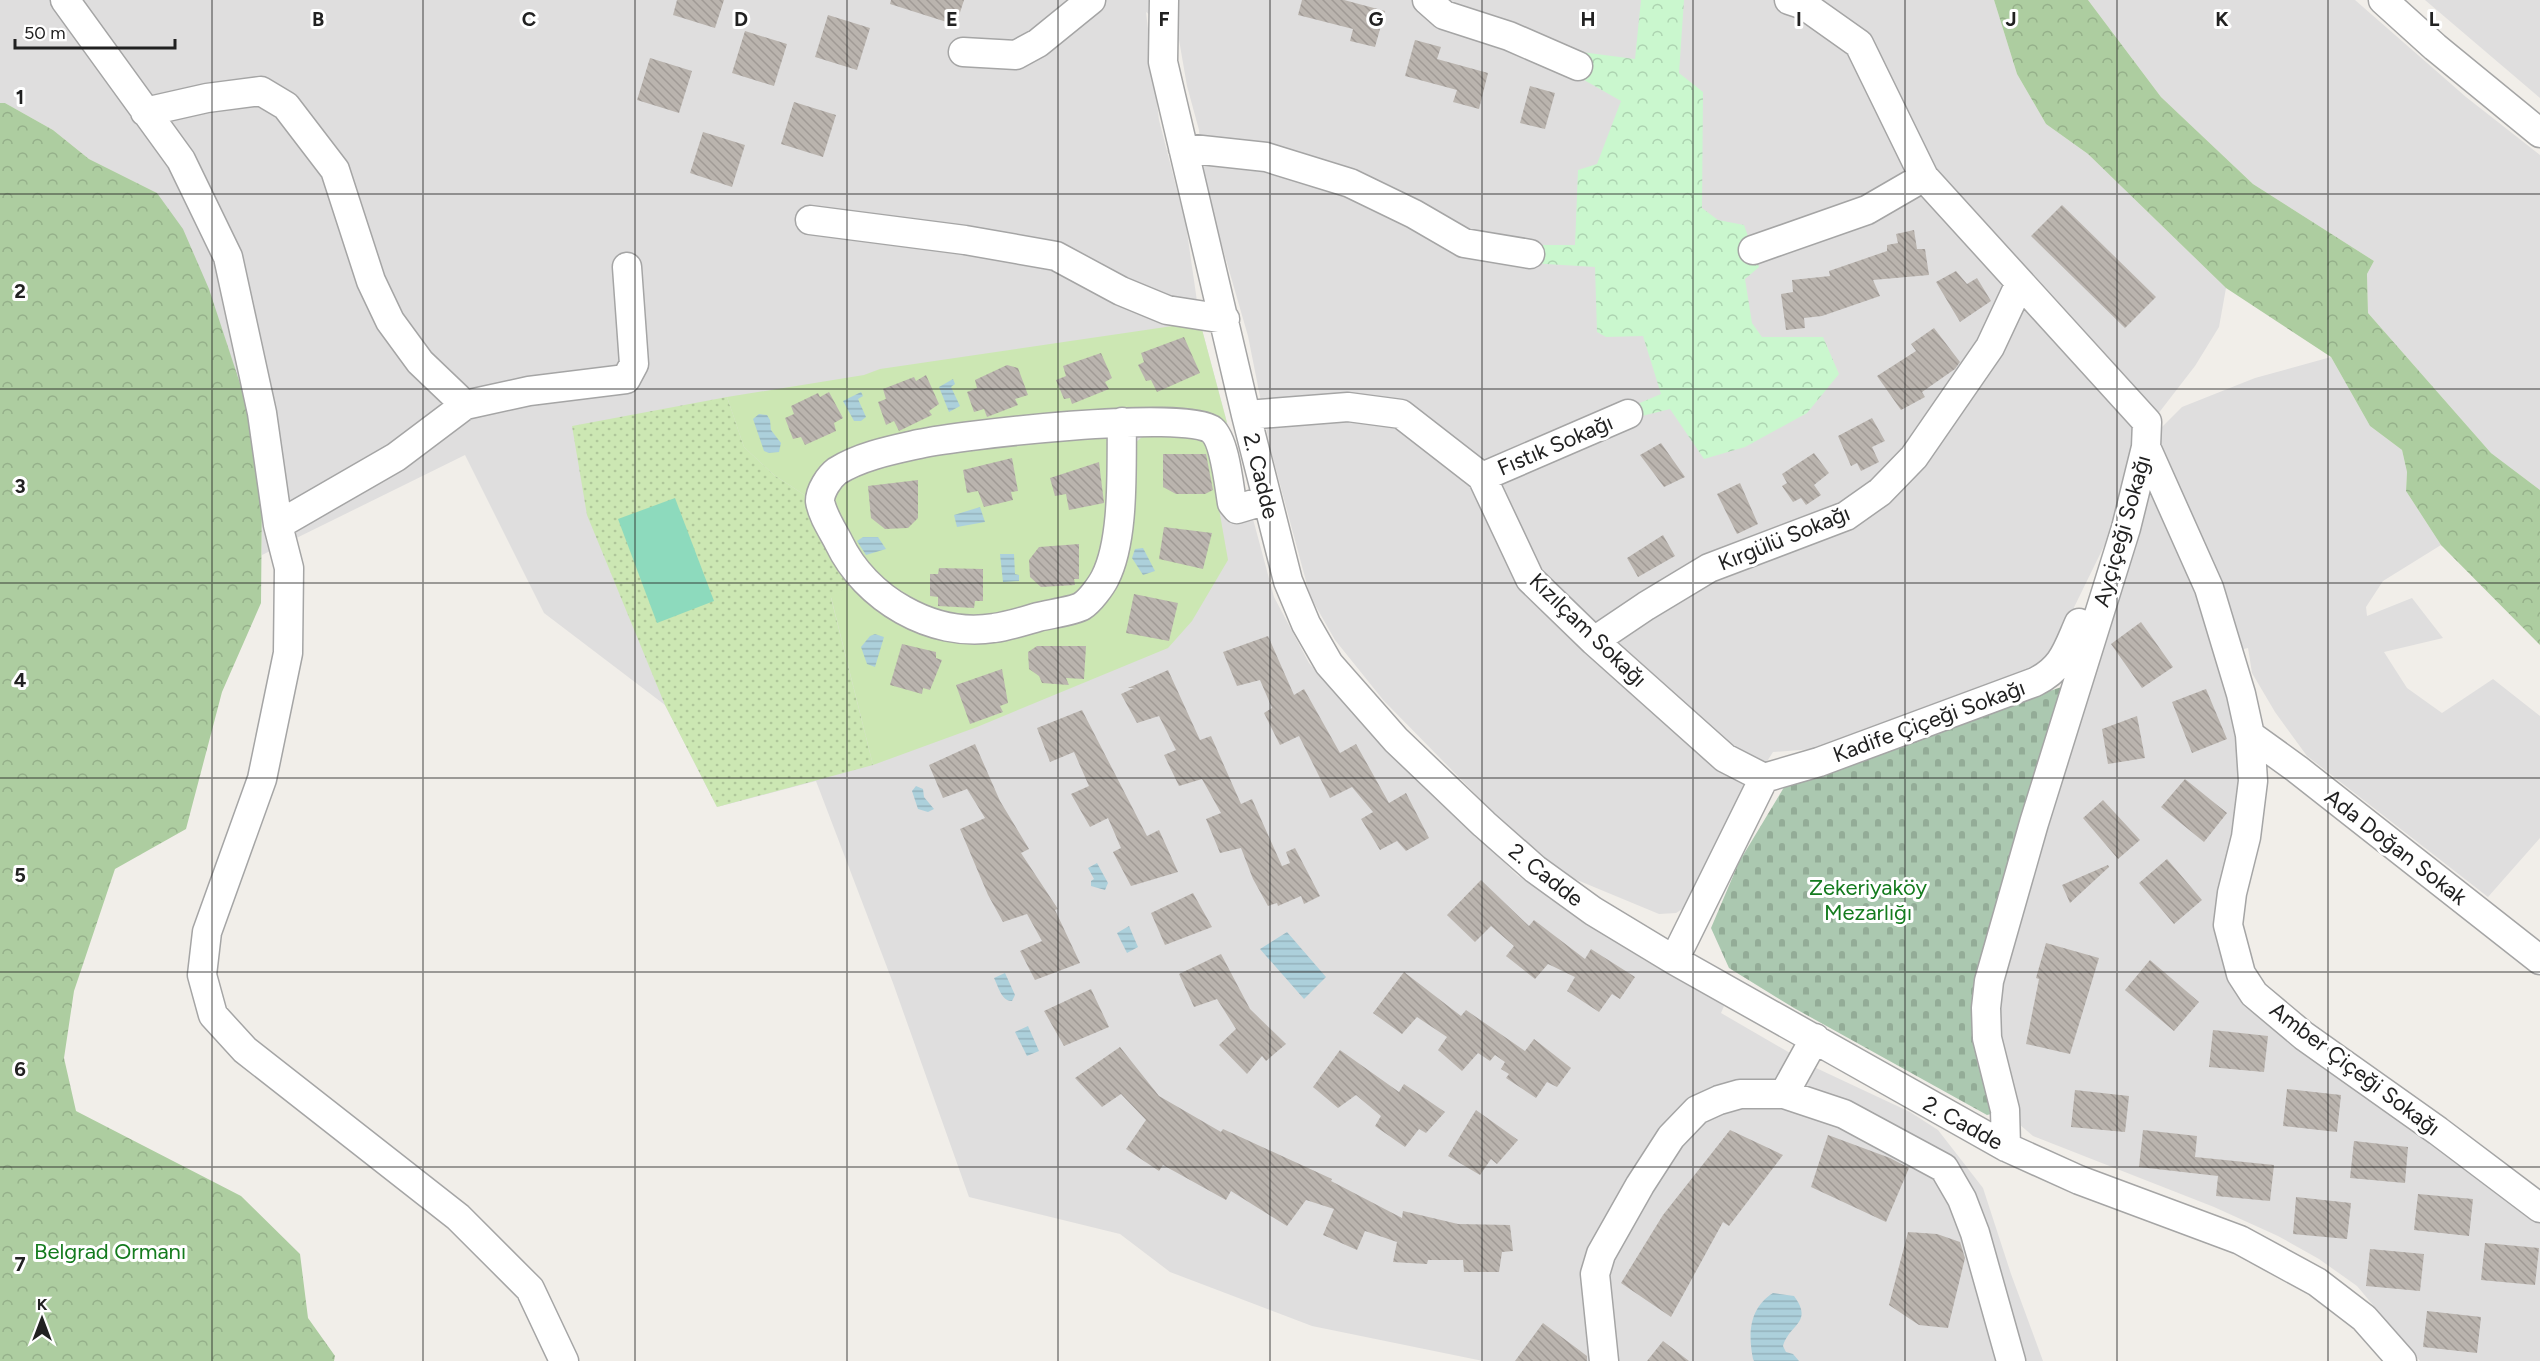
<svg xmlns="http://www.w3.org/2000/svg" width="2540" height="1361" font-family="Figtree,sans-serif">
	<defs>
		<pattern id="grass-dots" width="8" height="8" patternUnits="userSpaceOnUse" patternTransform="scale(1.5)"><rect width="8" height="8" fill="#cce7b3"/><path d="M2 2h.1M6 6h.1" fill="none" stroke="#afc69a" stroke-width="1.8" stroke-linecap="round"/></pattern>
		<pattern id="forest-crowns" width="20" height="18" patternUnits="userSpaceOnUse" patternTransform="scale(1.5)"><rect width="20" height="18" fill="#adcda0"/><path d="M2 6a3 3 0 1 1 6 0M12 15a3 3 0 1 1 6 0" fill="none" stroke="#95b08a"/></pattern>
		<pattern id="cemetery-stones" width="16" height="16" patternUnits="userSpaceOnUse" patternTransform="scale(1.5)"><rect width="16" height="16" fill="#abc8b0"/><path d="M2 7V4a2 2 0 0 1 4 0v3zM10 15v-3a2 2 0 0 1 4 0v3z" fill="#93ac97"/></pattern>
		<pattern id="park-crowns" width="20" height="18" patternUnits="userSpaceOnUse" patternTransform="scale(1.5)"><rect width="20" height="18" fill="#caf7ce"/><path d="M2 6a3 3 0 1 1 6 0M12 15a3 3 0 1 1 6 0" fill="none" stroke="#add3b1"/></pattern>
		<pattern id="water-rules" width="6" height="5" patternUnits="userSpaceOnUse" patternTransform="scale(1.5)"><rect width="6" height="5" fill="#acd0db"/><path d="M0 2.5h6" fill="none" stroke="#94b2bc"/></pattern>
		<pattern id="building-back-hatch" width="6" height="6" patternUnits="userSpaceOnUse" patternTransform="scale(1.5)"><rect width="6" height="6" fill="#bab4ae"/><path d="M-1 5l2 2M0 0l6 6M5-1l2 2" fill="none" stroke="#a09a95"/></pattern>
	</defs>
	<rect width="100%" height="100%" fill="#f1eee9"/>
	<!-- residential -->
	<path fill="#dfdede" d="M0,0H1994L2017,74L2046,124L2088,154L2226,288L2219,327L2195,366L2144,432L2105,544L2060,636L2052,658L2021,675L1848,738L1813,749L1773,752L1750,788L1684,908L1676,913L1659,914L1565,875L1497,816L1384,701L1335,640L1310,596L1270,447L1248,336L1203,180L1199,130L1187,86L1178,34L1146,12L1159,120L1186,225L1200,322L1274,597L1309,663L1353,714L1517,875L1644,960L1711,995L1724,1006L1721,1013L1814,1067L1910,1112L1938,1130L1983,1188L2011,1274L2043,1361H1483L1312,1326L1170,1272L1120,1234L969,1197L893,983L816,781L717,807L665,705L544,613L465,455L262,555V496L233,363L221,327L157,193L89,159L53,130L5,103H0Z
		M2088,0H2355L2466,97L2540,155V490L2491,453L2368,313L2367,274L2374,261L2253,184L2161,97Z
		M2425,0H2540V98Z
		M2331,357L2370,426L2402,450L2407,472L2406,491L2441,545L2383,581L2366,607L2367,616L2412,598L2443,638L2384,652L2407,688L2442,713L2493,679L2540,716V838L2488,897L2307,756L2275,712L2252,673L2248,648L2218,655L2240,746L2234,846L2215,914L2217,942L2228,970L2540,1217V1361H2420L2357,1286L2319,1259L2278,1236L2214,1207L2033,1136L2019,1124L1996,1040L1997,1002L2046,833L2084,680L2153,436L2182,407L2255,378Z"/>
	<!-- grass -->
	<path fill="url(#grass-dots)" d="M727,397L744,447L774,475L806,496L829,554L852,584L831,598L873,765L717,807L665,705L587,515L572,426Z"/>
	<!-- forest -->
	<path fill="url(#forest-crowns)" d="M1994,0H2088L2161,97L2253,184L2374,261L2367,274L2368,313L2491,453L2540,490V645L2441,545L2406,491L2407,472L2402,450L2370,426L2331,357L2226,288L2088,154L2046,124L2017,74Z
		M0,103H5L53,130L89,159L157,193L183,229L209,289L253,423L262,496L261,603L222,692L186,829L115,869L74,991L64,1058L76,1111L241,1196L300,1254L308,1318L335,1356L334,1361H0Z"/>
	<!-- cemetery -->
	<path fill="url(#cemetery-stones)" d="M2067,685L1974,1002L1999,1112L1987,1115L1794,1008L1729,968L1711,928L1739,862L1786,784Z"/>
	<!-- park -->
	<path fill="url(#park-crowns)" d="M1641,0H1684L1679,73L1703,92L1702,208L1718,220L1744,225L1759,267L1745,279L1752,323L1762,337H1823L1839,374L1807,413L1745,447L1704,459L1670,409L1630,419L1628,408L1661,394L1643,336L1606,337L1597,332L1595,267L1530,263V245H1575L1578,170L1597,164L1621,101L1577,76L1581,52L1635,59Z"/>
	<!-- garden -->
	<path fill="#cce7b3" d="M1200,322L1227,423L1204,416L1177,412L816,477L806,496L774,475L744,447L727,397L864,375L880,369Z
		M1106,435L1112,441L1103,565L1073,598L983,622L903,601L873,574L835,514L834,488L838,479L925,453Z
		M1165,436H1195L1215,447L1220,484L1219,509L1228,560L1192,621L1168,648L977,727L873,765L831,597L852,584L918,627L1090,613L1109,599L1117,580L1134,444L1142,437Z"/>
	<!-- pitch -->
	<path fill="#8ddabd" d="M675,498L714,601L657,623L618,519Z"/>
	<!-- water -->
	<path fill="url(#water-rules)" d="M953,379L955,384L951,387L960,406L949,412L939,387Z
		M861,392L863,396L858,399L866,417L861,421H854L843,401Z
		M759,414L767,415L770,420L771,430L781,443L779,452L769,453L764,451L753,419Z
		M980,507L985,522L957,527L954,515Z
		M863,537H878L886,549L866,555L857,541Z
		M1143,548L1155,571L1143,575L1132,558L1135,549Z
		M1000,554H1014L1015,574L1019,575V581L1003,582Z
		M875,634L884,637L875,667L867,664L861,647L870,636Z
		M916,786L923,789L924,797L934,809L928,812L918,809L912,791Z
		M1097,863L1108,883L1105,890L1091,886V881L1094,879L1088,868Z
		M1129,926L1138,947L1127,953L1117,933Z
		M1287,932L1326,977L1304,999L1260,949Z
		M1005,973L1015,995L1012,1001C1002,1002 998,986 994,978Z
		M1028,1026L1039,1051L1027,1056L1015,1032Z
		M1773,1293L1794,1296C1814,1323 1789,1324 1783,1346L1786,1352L1793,1354L1799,1361H1754L1753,1359C1748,1334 1749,1308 1773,1293Z"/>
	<!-- building -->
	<path fill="url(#building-back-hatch)" d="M677,0H724L715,28L673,15Z
		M891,0H964L956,25L890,4Z
		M1302,0H1344L1385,11L1375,47L1350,41L1353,29L1298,15Z
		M828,15L870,28L857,70L815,57Z
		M745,31L787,44L774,86L732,73Z
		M1415,40L1441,47L1437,59L1488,73L1479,109L1453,102L1457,90L1405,76Z
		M650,58L692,71L679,113L637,100Z
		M1530,86L1555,93L1545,129L1520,123Z
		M794,102L836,115L823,157L781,144Z
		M703,132L745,145L732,187L690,173Z
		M2062,205L2156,297L2125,328L2031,236Z
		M1914,230L1917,249H1925L1929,275L1873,280L1880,296L1822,316L1804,318L1805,328L1786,330L1781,294L1793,292L1792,280L1830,276L1829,271L1887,251V245L1898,243L1896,234Z
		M1956,271L1967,284L1977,278L1991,301L1960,322L1936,282Z
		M1934,328L1960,362L1955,369L1922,392L1925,397L1901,410L1877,376L1916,351L1911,344Z
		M1184,337L1200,373L1157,392L1151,380L1146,381L1138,365L1144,362L1141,353Z
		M1101,353L1112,378L1105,382L1109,389L1072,404L1070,398L1064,399L1056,380L1066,376L1063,366Z
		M1007,365L1018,368L1028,395L1015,399L1018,405L987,417L984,409L974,412L967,392L977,388L975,380Z
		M926,375L939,404L929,411L932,415L899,431L894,421L886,425L878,402L886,399L883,389L914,377L916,381Z
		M829,392L843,418L834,423L836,431L805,445L801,437L793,439L785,418L794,414L791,406L818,393L820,397Z
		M1872,418L1885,441L1872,447L1879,462L1861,471L1857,463L1851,466L1838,436Z
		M1661,443L1685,477L1664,487L1640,455Z
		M1814,453L1829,473L1814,485L1821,495L1806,505L1801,498L1793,502L1782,486L1787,483L1782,474Z
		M1163,454H1206L1213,490L1205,494H1176L1163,487Z
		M1012,458L1018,491L1011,492L1013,500L984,507L978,491L967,493L963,470Z
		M1099,462L1104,503L1069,510L1066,494L1055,496L1050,478Z
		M918,480V518L908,528L885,529L871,518L868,486Z
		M1740,483L1758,524L1737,534L1717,494Z
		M1164,527L1212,533L1203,569L1159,559Z
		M1663,535L1675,556L1638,577L1627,558Z
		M1079,544V579H1074L1075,585L1041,587L1030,577L1029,560L1039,547Z
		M939,568L983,569V601H975L974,608L938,606V597L930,596V574H938Z
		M1134,594L1178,603L1169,641L1126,633Z
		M2141,622L2173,667L2142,688L2111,644Z
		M1268,636L1294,695L1304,689L1340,753L1356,744L1389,803L1406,793L1429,838L1406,851L1397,841L1380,850L1361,819L1373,812L1352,787L1330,798L1299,736L1280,745L1264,713L1272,708L1260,680L1237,686L1223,652Z
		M902,644L936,652V658L942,660L930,690L923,688L922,694L890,685Z
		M1037,646H1086L1084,679L1066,678L1069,685L1042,683L1039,676L1029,669L1028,652Z
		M1002,669L1008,703L1000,706L1003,712L970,724L956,685Z
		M1168,670L1200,740L1211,736L1241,804L1252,799L1282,866L1290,863L1286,852L1295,848L1320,896L1304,904L1301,896L1278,906L1277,903L1268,906L1253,879L1241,848L1220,853L1206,819L1221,813L1202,779L1179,786L1164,755L1176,750L1159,716L1137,723L1121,694L1134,688H1128Z
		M2206,689L2227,739L2192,753L2172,702Z
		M1082,710L1147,836L1159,830L1178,872L1131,886L1113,852L1121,848L1108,818L1090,827L1071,794L1089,786L1074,752L1050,762L1037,728Z
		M2137,716L2145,758L2108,764L2102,729Z
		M975,744L1000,801L1029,849L1021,853L1058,909L1055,910L1080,963L1035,980L1020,951L1042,941L1027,914L1003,922L988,895L960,829L985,818L967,789L943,798L929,765Z
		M2185,779L2227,813L2204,842L2161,807Z
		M2103,800L2140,840L2118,859L2083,818Z
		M2167,859L2202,900L2174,924L2139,883Z
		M2108,865L2109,867L2070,903L2062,885Z
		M1481,880L1529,926L1534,920L1585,959L1591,949L1635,977L1620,999L1612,994L1599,1012L1567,991L1575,977L1548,964L1535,979L1506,956L1514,946L1491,926L1475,942L1447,915Z
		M1193,893L1212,927L1165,945L1151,913Z
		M2046,943L2099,958L2070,1054L2026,1044L2039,979L2036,978Z
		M1221,954L1250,1009L1286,1044L1266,1061L1262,1056L1247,1074L1219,1045L1236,1029L1217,999L1194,1007L1179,974Z
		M2150,960L2199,1002L2174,1031L2125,990Z
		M1404,972L1461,1016L1466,1010L1525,1051L1534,1039L1571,1068L1557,1087L1547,1082L1536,1098L1506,1078L1509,1074L1501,1069L1505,1062L1495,1055L1490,1061L1478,1053L1462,1071L1438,1050L1447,1037L1417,1017L1402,1034L1373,1013Z
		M1091,989L1109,1027L1064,1046L1044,1011Z
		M2213,1030L2268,1036L2264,1072L2209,1067Z
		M1120,1047L1159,1096L1221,1132L1223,1129L1332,1179L1331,1181L1402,1218L1403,1211L1458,1224L1510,1225L1513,1251L1502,1252L1499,1272H1464L1463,1260H1428L1427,1264L1393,1262L1397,1242L1365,1231L1357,1250L1323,1235L1334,1209L1306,1200L1287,1226L1231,1191L1226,1200L1163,1165L1159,1171L1126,1149L1146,1120L1121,1094L1102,1107L1075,1078Z
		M1340,1050L1399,1092L1404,1084L1445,1112L1426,1133L1419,1129L1405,1147L1375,1126L1381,1116L1356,1095L1338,1108L1313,1087Z
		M2287,1089L2341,1095L2337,1132L2283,1126Z
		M2075,1090L2129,1096L2125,1132L2071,1127Z
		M1476,1110L1518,1140L1497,1164L1491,1159L1480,1175L1448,1156Z
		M1730,1130L1783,1155L1729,1226L1723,1222L1671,1317L1621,1283L1663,1215Z
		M2143,1130L2197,1136L2195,1157L2274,1165L2270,1201L2216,1196L2218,1176L2139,1167Z
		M1828,1135L1890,1158L1909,1168L1886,1222L1811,1187Z
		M2354,1141L2408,1147L2405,1183L2350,1178Z
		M2418,1194L2473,1199L2469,1236L2414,1230Z
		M2296,1197L2351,1203L2347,1239L2293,1234Z
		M1908,1232L1937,1234L1960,1242L1965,1258L1948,1328L1919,1325L1889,1305Z
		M2485,1243L2539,1248L2535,1285L2481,1280Z
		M2370,1249L2424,1254L2420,1291L2366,1286Z
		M2427,1311L2481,1317L2477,1353L2423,1347Z
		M1543,1323L1587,1356V1361H1515Z
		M1663,1341L1689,1361H1647Z"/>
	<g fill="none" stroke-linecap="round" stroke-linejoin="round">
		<defs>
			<path id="minor" d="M65,0L181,160L228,257L262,413L278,525L396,457L465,405L529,391L626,379L634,364L627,267
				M1164,0L1163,62L1246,415L1288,581L1306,624L1329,664L1396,740L1484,824L1535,869L1593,911L1674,960L2006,1147L2079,1180L2240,1240L2317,1282L2364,1318L2402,1361
				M1427,0L1444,15L1509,36L1578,66
				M1789,0L1804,5L1859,44L1924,177L2147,422L2146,447L2126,528L2034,823L1989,981L1986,1008L1987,1038L2005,1110L2006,1147
				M2383,0L2435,47L2540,133
				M963,52L1016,55L1038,43L1091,0
				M145,112L207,98L261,91L286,106L335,170L371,281L390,321L420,362L465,405
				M1183,148L1266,157L1350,183L1414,214L1464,243L1530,254
				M810,220L965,240L1056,256L1121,291L1167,310L1225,319
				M1753,250L1867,210L1924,177
				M1246,415L1348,407L1401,414L1482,477L1530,579L1594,641L1725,758L1764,778
				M1122,422C1121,467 1125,539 1105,578C1101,586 1090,601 1082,606C1074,611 1049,614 1038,617C1024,621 1009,626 994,628C932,638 865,598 839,543C833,531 822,515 820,501C820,491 829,477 837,471C861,456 892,450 919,444C959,435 1187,409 1212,430C1225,441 1229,486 1232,503L1237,509L1267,500
				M2146,447L2209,588L2241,694L2250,735L2253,781L2246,837L2232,893L2228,925L2241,974L2254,994L2304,1036L2438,1131L2540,1208
				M1482,477L1628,414
				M278,525L289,568L288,653L262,779L207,932L202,975L213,1015L245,1050L458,1217L530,1289L564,1361
				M1594,641L1646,606L1709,568L1846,516L1880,492L1914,457L1990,347L2020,283
				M2250,735L2297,769L2540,960
				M1674,960L1764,778L1819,762L2035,682C2063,668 2067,650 2079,623
				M1784,1094L1815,1038
				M1604,1361L1595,1274L1601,1254L1640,1185L1671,1137L1697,1110L1719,1100L1740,1094H1784L1844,1114L1944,1168L1962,1199L1975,1233L2011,1361"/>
		</defs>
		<!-- minor casing -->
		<use href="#minor" stroke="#a5a5a5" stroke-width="31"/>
		<!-- minor -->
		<use href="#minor" stroke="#fff" stroke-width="28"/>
	</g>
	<!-- grid -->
	<path fill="none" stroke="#212121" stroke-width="1.5" stroke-opacity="0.55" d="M212,0V1361M423,0V1361M635,0V1361M847,0V1361M1058,0V1361M1270,0V1361M1482,0V1361M1693,0V1361M1905,0V1361M2117,0V1361M2328,0V1361M0,194H2540M0,389H2540M0,583H2540M0,778H2540M0,972H2540M0,1167H2540"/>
	<g text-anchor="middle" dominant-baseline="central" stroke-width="6" stroke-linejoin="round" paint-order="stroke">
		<!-- street labels -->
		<g font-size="22" fill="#212121" stroke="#fff">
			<text transform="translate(1555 445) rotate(-23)">Fıstık Sokağı</text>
			<text transform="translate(1261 476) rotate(76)">2. Cadde</text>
			<text transform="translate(2122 531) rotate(-74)">Ayçiçeği Sokağı</text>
			<text transform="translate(1784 538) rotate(-22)">Kırgülü Sokağı</text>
			<text transform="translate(1588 630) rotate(44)">Kızılçam Sokağı</text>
			<text transform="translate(1929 721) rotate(-20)">Kadife Çiçeği Sokağı</text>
			<text transform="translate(2396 847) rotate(38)">Ada Doğan Sokak</text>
			<text transform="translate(1546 875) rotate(38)">2. Cadde</text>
			<text transform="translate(2355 1069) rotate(37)">Amber Çiçeği Sokağı</text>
			<text transform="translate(1963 1123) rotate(29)">2. Cadde</text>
		</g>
		<!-- park labels -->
		<g font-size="22" fill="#147b1e" stroke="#fff">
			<text x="1868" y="887">Zekeriyaköy<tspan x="1868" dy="25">Mezarlığı</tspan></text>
			<text x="110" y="1251">Belgrad Ormanı</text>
		</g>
	</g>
	<g font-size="20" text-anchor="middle" font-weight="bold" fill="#212121" stroke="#fff" stroke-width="6" stroke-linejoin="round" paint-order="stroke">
		<text x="318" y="26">B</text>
		<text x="529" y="26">C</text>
		<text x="741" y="26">D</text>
		<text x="952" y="26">E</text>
		<text x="1164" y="26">F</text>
		<text x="1376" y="26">G</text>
		<text x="1588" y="26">H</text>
		<text x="1799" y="26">I</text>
		<text x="2011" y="26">J</text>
		<text x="2222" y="26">K</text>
		<text x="2434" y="26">L</text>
		<text x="20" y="104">1</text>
		<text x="20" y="298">2</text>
		<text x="20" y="493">3</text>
		<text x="20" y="687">4</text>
		<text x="20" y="882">5</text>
		<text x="20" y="1076">6</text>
		<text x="20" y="1271">7</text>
	</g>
	<!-- north arrow -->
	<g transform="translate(42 1319)" stroke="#ffffff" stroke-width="4.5" paint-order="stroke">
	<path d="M0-4.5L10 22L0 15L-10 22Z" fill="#212121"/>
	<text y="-9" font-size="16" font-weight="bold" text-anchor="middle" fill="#212121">K</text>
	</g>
	<!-- scale -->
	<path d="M15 39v9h160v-9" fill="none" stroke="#212121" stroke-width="3"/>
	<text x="24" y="39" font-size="18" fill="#212121" stroke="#ffffff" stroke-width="4.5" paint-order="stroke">50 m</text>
</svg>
